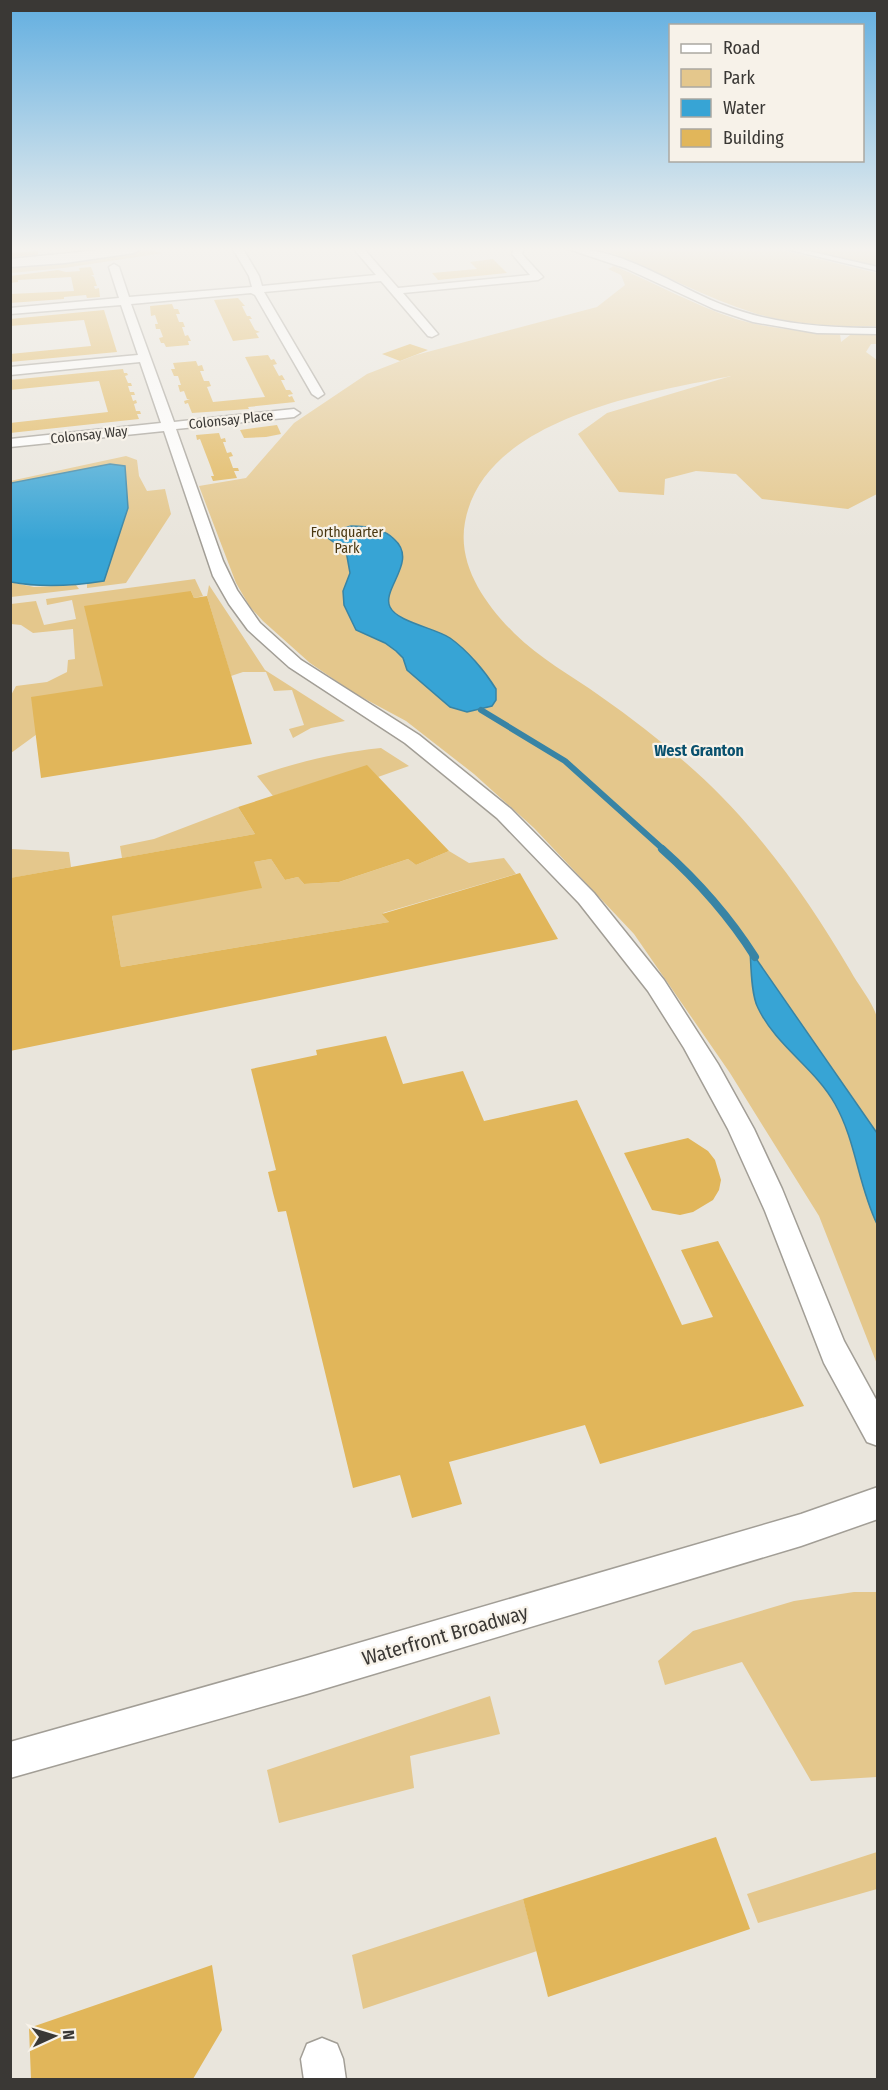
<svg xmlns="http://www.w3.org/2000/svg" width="888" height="2090" font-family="'Fira Sans Condensed',sans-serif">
	<rect width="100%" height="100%" fill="#e9e5dc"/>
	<!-- green -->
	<path fill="#e4c78c" d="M593,249H777L877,273V326C836,327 793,325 754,313C704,297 657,271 609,252Z
		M803,249H877V266Z
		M149,250L163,253L64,268L11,273V266Z
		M614,266C655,283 694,305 736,319C770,329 805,332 840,334L841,342L850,335L877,333V344H871L866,352L877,360V494L848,509L762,499L736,474L696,471L665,479L664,495L619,492L578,434L607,413L731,376C645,393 484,418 465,522C457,565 485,604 514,633C540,659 571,675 600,696C633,719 665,744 695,771C758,828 807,897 850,970C858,985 872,1001 877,1017C879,1024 877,1035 877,1043C877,1063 877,1083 877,1103C877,1190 877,1277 877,1364L819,1216L730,1073L634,934L534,828L474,774L406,721L354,693L310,663L263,621L250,607L236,583L199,486L246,478L294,423L367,374L416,355L597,307L625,285L621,275L608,269Z
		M126,456L137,460L139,476L147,491L165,489L171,514L126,583L87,588V583L104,581L128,508L125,466L110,464L11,483L10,481Z
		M195,579L203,596L194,598L191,591L103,686L11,753L10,697L16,686L47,682L67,672L68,660L75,659L73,629L33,633L21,625L11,624V604L36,601L44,625L76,619L72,600L47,605L46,599Z
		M10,582L34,587L76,585L79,589L11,597Z
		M209,585L265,670L345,721L311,728L293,738L289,729L304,725L292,690L274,691L266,672H243L231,676L207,596Z
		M381,748L409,766L378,777L367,766L273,796L257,776C302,761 334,753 381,748Z
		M238,807L255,834L122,858L120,846L154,839Z
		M11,849L69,852L71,867L11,878Z
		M449,851L469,863L504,858L516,874L383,913L389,922L121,967L112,916L254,862L271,859L285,880L298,877L304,884L339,882L408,859L416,865Z
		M854,1592H877V1777L811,1781L742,1662L665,1685L658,1661L693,1631L794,1601Z
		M490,1696L500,1734L410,1756L414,1788L279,1823L267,1770Z
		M877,1852V1889L758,1923L747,1894Z
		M523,1899L537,1951L363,2009L352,1955Z"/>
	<!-- water -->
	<path fill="#37a4d5" stroke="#3884a5" stroke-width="1.5" d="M110,464L125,466L128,508L104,581C72,586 42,588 11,582V483Z
		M351,526C367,526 383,528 394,539C419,561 381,589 390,607C397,622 435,628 450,638C467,650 485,671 496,689V700L492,706L467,712L450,707L407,670L403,658L396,651L385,643L356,630L344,605L343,591L350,573L346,551L328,538L334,531Z
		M750,950L877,1133V1224C858,1185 856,1141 835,1104C815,1068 776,1046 758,1008C751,995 751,965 750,950Z"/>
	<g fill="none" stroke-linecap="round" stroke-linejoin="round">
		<!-- stream-far1 -->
		<path stroke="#3884a5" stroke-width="6" d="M481,710L565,761L664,850"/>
		<!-- stream -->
		<path stroke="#3884a5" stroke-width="8" d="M662,849C698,881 729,916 755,957"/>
	</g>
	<!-- building -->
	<path fill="#e1b65a" d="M38,251V255L10,257V253Z
		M493,259L507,273L438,280L432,273L477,269L470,262Z
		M91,267L94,275H91L94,277L97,286H94L95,289L99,288L100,297L87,298L86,295L64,297V299L10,303V294L74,291L71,277L18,280V282L10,283V276L58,270L66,272L80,271L79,268Z
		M238,298L245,306H242L247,316H250L252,319H249L255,330L260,332L256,333L259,338L233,341L214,300Z
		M172,304L174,309H178L180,314H176L179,322H183L185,327H182L185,336L188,335L191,341H188L189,345L166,347L164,343H161L159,338L163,337L160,329H156L155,324H158L155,315L151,316L150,306Z
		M104,310L117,352L10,362V354L91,346L84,320L10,326V319Z
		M410,344L428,350L400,361L382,354Z
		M268,355L271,360L274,359L277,364L273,365L279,376L282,375L285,380H281L286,390H290L293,394L288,395L289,397L292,396L295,402L248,407L249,409L192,413L188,403L185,404L184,401L190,399H187L184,391L180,392L178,385H181L178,376H174L171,369H175L173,363L196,361L198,366L202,365L204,371H200L204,381H209L211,386L207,387L213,402L265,397L245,357Z
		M123,369L124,373H127L128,375L125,376L128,383H131L132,386H128L130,392H134L135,395H131L133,401L136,400L137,403L134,404L136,411H140L141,414H137L139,419L10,433V423L108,412L99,381L10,390V380Z
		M277,425L281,434L266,437L244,438L240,430Z
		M219,433L221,439L225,438L226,442H223L227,453L231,452L233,456L229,457L233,468H238L239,471H234L237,478L213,481L211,476H214L210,465L200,439L197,440L196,435Z
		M191,591L194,598L207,596L252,744L41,778L31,697L103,686L84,606Z
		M367,765L449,851L416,865L408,859L339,882L304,884L298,877L285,880L271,859L254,862L262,888L112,916L121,967L389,922L382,914L520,873L558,939L10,1051V878L255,834L238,807Z
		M386,1036L403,1084L463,1071L484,1121L577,1100L682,1325L713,1317L681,1250L718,1241L804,1406L600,1464L585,1425L449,1462L462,1504L412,1518L400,1475L353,1488L286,1211L278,1212L273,1193L268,1172L276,1170L251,1069L317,1055L316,1050Z
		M688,1138L708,1151L715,1160L721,1180L719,1190L713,1200L693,1212L680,1215L652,1210L624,1153Z
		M716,1837L750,1929L548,1997L523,1899Z
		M212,1965L222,2030L193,2079H31L29,2028Z"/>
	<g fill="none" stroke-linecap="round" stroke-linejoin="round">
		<defs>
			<path id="pedestrian" d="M786,249H799L878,267V271Z"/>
			<path id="minor" d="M233,249H243L259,276L262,286L376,275L354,249H364L398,288L530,275L512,254L514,249H524L522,254L543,277L538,280L403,293L438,334L432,337L428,336L381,281L264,292L324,394L318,398L312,394L255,295L251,293L131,304L174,422L294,409L300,413L294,417L176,429L223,561L237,590L260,623L301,660L419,735L511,809L594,893L664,980L718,1064L754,1129L782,1189L844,1341L878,1403V1446L867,1442L824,1363L765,1211L728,1129L684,1048L648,991L579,903L497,818L405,743L289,667L248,630L229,604L213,576L164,431L10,447V439L161,423L140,362L10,375V367L138,355L121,305L10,314V308L119,298L109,267L114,264L119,267L129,297L252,287L249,276Z
				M568,249C620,246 676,287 723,305C772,324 825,328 878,328V334L817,333L753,322L714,309L625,268Z
				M878,1487V1519L801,1546L307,1694L10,1778V1742L307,1658L801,1514Z
				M322,2038L337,2044L343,2059L346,2080H304L301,2059L307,2044Z"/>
			<path id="tertiary" d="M110,249H140L134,253L65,263L10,267V259Z"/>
		</defs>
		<!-- pedestrian casing -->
		<use href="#pedestrian" stroke="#a29e96" stroke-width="3"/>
		<!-- minor casing -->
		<use href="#minor" stroke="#a29e96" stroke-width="3"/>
		<!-- tertiary casing -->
		<use href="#tertiary" stroke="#a29e96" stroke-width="3"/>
		<!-- pedestrian -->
		<use href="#pedestrian" fill="#fff" fill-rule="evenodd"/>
		<!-- minor -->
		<use href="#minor" fill="#fff" fill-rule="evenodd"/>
		<!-- tertiary -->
		<use href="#tertiary" fill="#fff" fill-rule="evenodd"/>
	</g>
	<!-- sky -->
	<linearGradient id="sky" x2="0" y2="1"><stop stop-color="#61aee0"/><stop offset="0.46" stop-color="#f5f3ef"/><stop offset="1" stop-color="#f5f3ef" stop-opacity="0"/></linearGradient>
	<rect width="888" height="541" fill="url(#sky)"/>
	<g text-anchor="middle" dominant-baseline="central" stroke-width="4.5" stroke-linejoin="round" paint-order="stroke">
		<!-- far-street labels -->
		<g font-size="14" fill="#3a3835" stroke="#f7f2e9">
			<text transform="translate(231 420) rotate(-6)">Colonsay Place</text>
			<text transform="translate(89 435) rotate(-6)">Colonsay Way</text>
		</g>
		<!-- far-park labels -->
		<g font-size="14" fill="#4a3811" stroke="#f7f2e9">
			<text x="347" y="532">Forthquarter<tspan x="347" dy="16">Park</tspan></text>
		</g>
		<!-- far-quarter labels -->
		<g font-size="16" font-weight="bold" fill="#0a516e" stroke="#f7f2e9">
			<text x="699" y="750">West Granton</text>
		</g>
		<!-- near-street labels -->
		<g font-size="20" fill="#3a3835" stroke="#f7f2e9">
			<text transform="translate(445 1635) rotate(-16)">Waterfront Broadway</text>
		</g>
	</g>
	<!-- border -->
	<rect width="888" height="2090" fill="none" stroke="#3a3835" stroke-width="24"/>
	<!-- legend -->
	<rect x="669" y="24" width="195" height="138" fill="#f7f2e9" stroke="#aba8a1" stroke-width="1.5"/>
	<rect x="681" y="44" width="30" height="9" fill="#ffffff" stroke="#aba8a1" stroke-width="1.5"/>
	<text x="723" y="54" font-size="18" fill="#3a3835">Road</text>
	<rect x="681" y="69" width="30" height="18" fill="#e4c78c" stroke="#aba8a1" stroke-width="1.5"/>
	<text x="723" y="84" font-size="18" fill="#3a3835">Park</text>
	<rect x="681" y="99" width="30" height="18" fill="#37a4d5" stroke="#aba8a1" stroke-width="1.5"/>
	<text x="723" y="114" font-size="18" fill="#3a3835">Water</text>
	<rect x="681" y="129" width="30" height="18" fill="#e1b65a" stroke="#aba8a1" stroke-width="1.5"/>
	<text x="723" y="144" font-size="18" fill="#3a3835">Building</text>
	<!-- north arrow -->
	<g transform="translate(54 2036) rotate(86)" stroke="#f7f2e9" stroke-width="4.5" paint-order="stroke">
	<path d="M0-4.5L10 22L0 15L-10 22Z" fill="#3a3835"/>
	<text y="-9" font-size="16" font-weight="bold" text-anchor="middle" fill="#3a3835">N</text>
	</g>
</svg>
